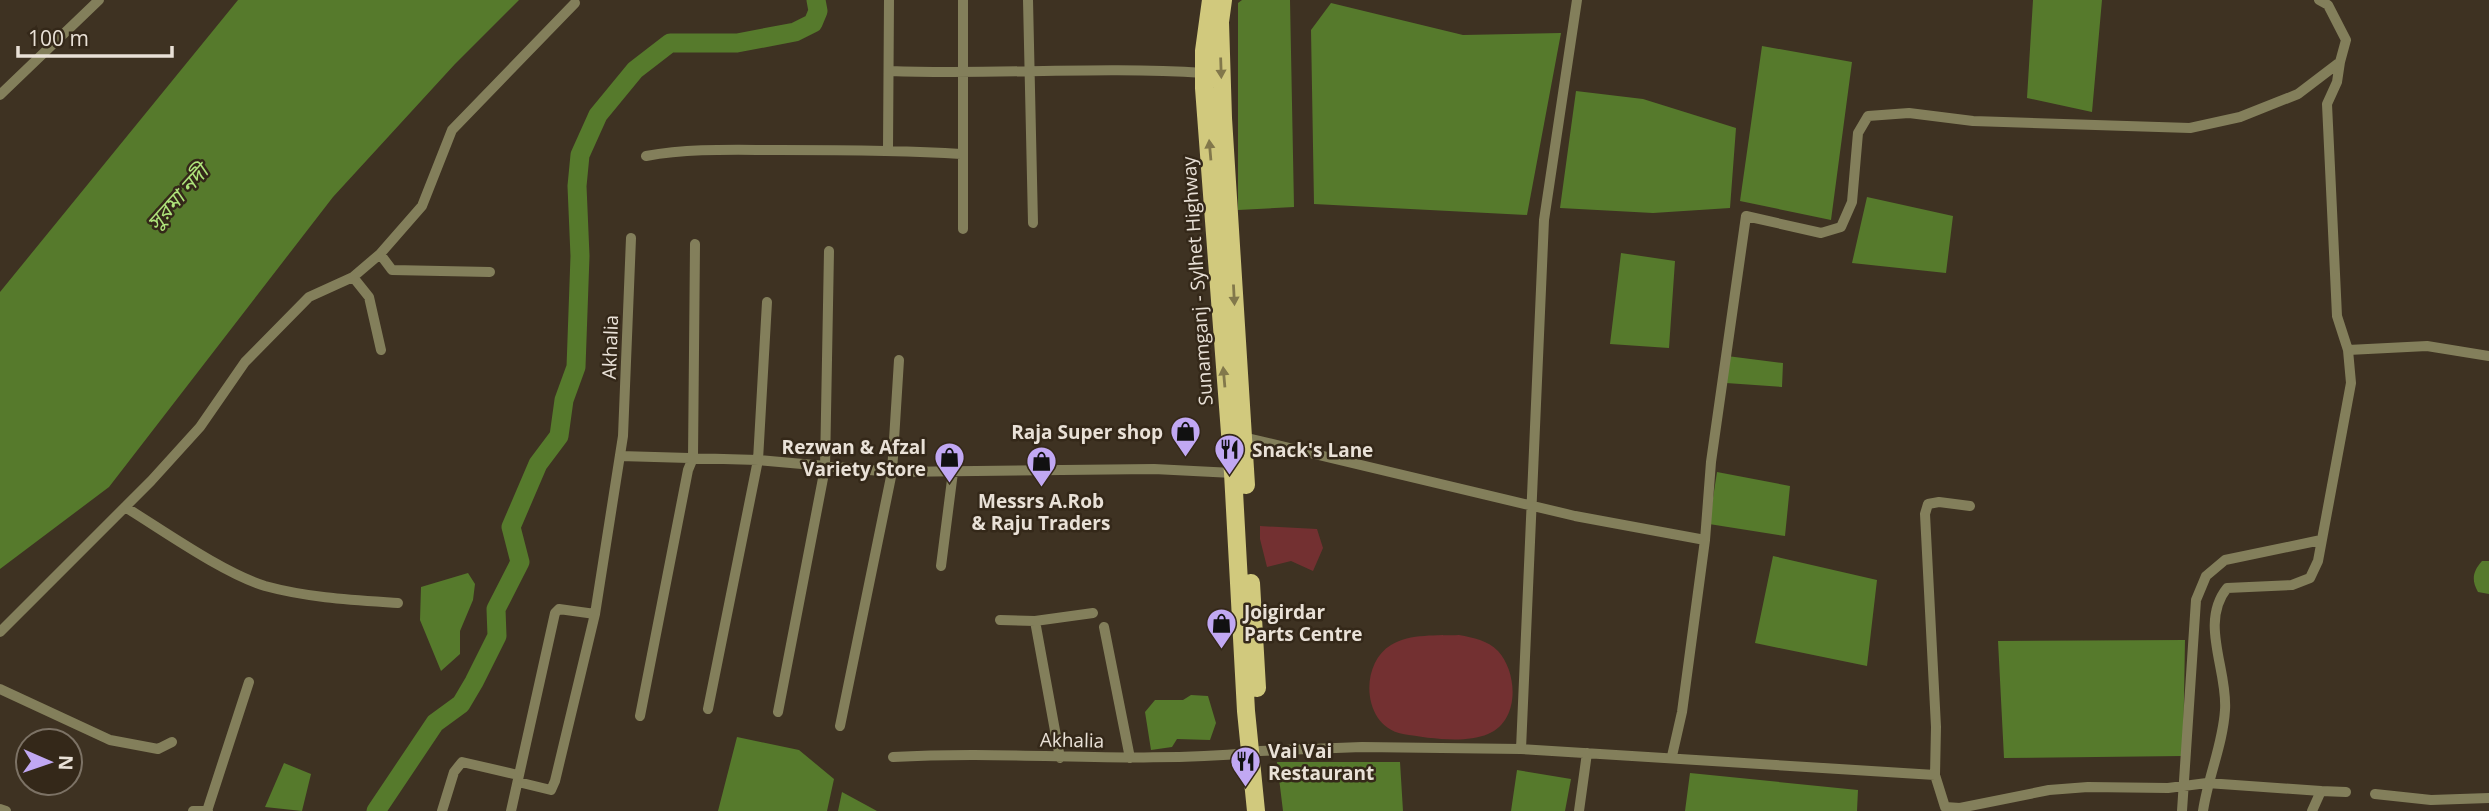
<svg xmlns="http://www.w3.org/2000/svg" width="2489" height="811" font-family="'Open Sans','Noto Sans Bengali',sans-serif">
	<rect width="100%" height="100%" fill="#3e3222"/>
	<!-- green -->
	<path fill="#733031" d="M1260,526L1317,529L1323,548L1313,571L1291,561L1267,567L1260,539Z
		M1459,635C1474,638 1487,640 1498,651C1518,673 1520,721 1488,734C1464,744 1428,738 1403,734C1362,727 1359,664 1391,645C1410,633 1438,636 1459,635Z"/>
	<!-- water -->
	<path fill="#567a2c" d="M238,0H519L455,64L333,197L109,487L0,569V292Z
		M1242,0H1290L1294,207L1238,210V3Z
		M2033,0H2102L2092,112L2027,98Z
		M1331,3L1463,35L1561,33L1527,215L1314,204L1311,30Z
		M1762,46L1852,62L1831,220L1740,201Z
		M1576,91L1643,99L1736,128L1730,208L1653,213L1560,208Z
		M1867,197L1953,216L1946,273L1852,263Z
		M1621,253L1675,261L1669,348L1610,344Z
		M1727,356L1783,363L1782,387L1726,383Z
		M1717,472L1790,486L1785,536L1709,524Z
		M1773,556L1877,580L1867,666L1755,643Z
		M2482,561H2489V594L2478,592C2471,580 2473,571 2482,561Z
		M468,573L475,584L473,600L460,631V654L441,671L420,620L421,587Z
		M2185,640L2183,756L2004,758L1998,641Z
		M1191,695L1208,696L1216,723L1210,740L1177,739L1172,747L1151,750L1145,712L1155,700H1183Z
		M737,737L799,750L834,779L827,811H718Z
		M1277,762H1400L1403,811H1283Z
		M284,763L311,774L302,811L265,807Z
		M1517,770L1571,779L1565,811H1511Z
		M1690,773L1858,790L1857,811H1685Z
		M842,792L877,811H838Z"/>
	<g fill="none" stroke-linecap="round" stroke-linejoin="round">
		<!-- river -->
		<path stroke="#567a2c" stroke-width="19" d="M376,811L435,723L461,704L474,682L497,636L496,609L520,562L511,527L538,464L559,436L564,400L576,367L580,256L577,186L580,155L598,115L635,70L670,43H737L795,32L813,23L818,11L816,0"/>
		<!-- minor -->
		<path stroke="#837f5b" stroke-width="10" d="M963,0V229
			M1028,0L1033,223
			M2340,62L2337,82L2327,104L2337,316L2348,350
			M890,71C995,75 1099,66 1204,73
			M0,95L99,0
			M888,149L889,0
			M646,156C691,148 735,150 779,150C840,150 900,150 961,154
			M380,254L392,270L490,272
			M353,277L369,297L381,350
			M1243,437L1575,516L1705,540
			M620,456L758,460L892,472L1154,469L1233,473
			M125,507C164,531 223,573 265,586C309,598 353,600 398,603
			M941,566L953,472
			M1000,620L1035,621L1093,613
			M1035,621L1060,758
			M1104,627L1130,758
			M0,632L151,481L200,427L245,362L309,297L353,277L380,254L422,206L452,130L575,3
			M0,689L110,740L158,749L172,742
			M708,709L758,460L767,302
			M778,712L825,468L829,251
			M640,716L688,470L693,458L695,244
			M840,726L892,472L899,360
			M1521,749L1544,220L1577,0
			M1260,751L1362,747L1521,749L1935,775L1945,807L1960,808L2049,790L2088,787L2168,788L2207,783L2321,791
			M1672,756L1682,712L1705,540L1711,462L1746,216L1821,233L1841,227L1852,202L1858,133L1868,116L1909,113L1973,121L2190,128L2240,117L2298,94L2340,62L2346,40L2328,5L2319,0
			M893,757C1012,750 1131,764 1250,753
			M1935,775L1936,727L1925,514L1928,504L1939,502L1970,506
			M518,782L551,790L555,781L595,614L623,436L631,238
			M2375,794L2431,800L2489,798
			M0,809L6,811
			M193,811H208
			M207,811L249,682
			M442,811L454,772L462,762L518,775
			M511,811L555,613L559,609L595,614
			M1579,811L1587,753
			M2182,811L2196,600L2206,576L2225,560L2321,540
			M2203,811C2208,777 2223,744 2225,710C2228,670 2199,623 2227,588L2292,585L2310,578L2318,561L2351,383L2348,350L2427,346L2489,356
			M2312,811L2321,791L2346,792"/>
		<!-- primary -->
		<path stroke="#d1c97d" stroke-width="18" d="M1211,0L1204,51V88L1233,473L1246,711L1256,811
			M1223,0L1220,22L1223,118L1246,485
			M1251,583L1257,688"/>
	</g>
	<!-- one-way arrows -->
	<defs><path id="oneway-solid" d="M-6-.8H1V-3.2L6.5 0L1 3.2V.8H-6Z" transform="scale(1.75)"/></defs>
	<g fill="#82784b">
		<use href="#oneway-solid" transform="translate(1221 68) rotate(88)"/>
		<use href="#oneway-solid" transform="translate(1210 150) rotate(-95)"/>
		<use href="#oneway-solid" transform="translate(1234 295) rotate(87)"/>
		<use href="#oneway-solid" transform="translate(1224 377) rotate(-95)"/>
	</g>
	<!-- icons -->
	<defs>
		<symbol id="shop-pin" viewBox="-11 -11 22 30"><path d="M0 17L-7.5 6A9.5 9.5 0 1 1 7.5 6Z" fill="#c1a8f3" stroke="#342819"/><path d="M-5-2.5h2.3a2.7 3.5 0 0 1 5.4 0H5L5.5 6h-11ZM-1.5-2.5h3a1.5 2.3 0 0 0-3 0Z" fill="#111"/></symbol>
		<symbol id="restaurant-pin" viewBox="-11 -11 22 30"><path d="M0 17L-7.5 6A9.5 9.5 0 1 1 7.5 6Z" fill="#c1a8f3" stroke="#342819"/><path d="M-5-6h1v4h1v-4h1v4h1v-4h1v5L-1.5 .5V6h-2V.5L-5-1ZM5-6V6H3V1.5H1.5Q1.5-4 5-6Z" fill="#111"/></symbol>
	</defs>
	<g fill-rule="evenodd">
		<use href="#shop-pin" x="1168" y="414" width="35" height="47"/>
		<use href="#restaurant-pin" x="1212" y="432" width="35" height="47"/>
		<use href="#shop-pin" x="932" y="440" width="35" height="47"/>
		<use href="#shop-pin" x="1024" y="444" width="35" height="47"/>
		<use href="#shop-pin" x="1204" y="606" width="35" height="47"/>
		<use href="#restaurant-pin" x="1228" y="744" width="35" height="47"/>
	</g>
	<g text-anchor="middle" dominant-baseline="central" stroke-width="5" stroke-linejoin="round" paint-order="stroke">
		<!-- street labels -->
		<g font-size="19" fill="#e9e1d7" stroke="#342819">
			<text transform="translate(1197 281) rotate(-94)">Sunamganj - Sylhet Highway</text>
			<text transform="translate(610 347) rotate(-88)">Akhalia</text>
			<text transform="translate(1072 740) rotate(1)">Akhalia</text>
		</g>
		<!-- poi labels -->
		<g font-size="19" font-weight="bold" fill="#e9e1d7" stroke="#342819" text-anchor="start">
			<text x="1163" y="432" text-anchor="end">Raja Super shop</text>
			<text x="926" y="447" text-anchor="end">Rezwan &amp; Afzal<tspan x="926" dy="22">Variety Store</tspan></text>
			<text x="1252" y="450">Snack's Lane</text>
			<text x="1041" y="501" text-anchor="middle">Messrs A.Rob<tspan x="1041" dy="22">&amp; Raju Traders</tspan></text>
			<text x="1244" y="612">Joigirdar<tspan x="1244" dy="22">Parts Centre</tspan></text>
			<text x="1268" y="751">Vai Vai<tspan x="1268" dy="22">Restaurant</tspan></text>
		</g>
		<!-- water labels -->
		<g font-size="21" font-style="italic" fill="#afe47b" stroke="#342819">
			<text transform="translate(177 197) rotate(-48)">সুরমা নদী</text>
		</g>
	</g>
	<!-- north arrow -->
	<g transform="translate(49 762) rotate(92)"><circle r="33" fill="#342819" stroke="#7c7265" stroke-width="2"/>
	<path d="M0-5L12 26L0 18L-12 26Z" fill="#c1a8f3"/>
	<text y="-10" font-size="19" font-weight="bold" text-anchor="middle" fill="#e9e1d7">N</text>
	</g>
	<!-- scale -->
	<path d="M18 46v10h154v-10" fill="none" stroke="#e9e1d7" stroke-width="3.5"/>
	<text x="28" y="46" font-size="21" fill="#e9e1d7" stroke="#342819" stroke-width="5" paint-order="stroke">100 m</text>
</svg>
